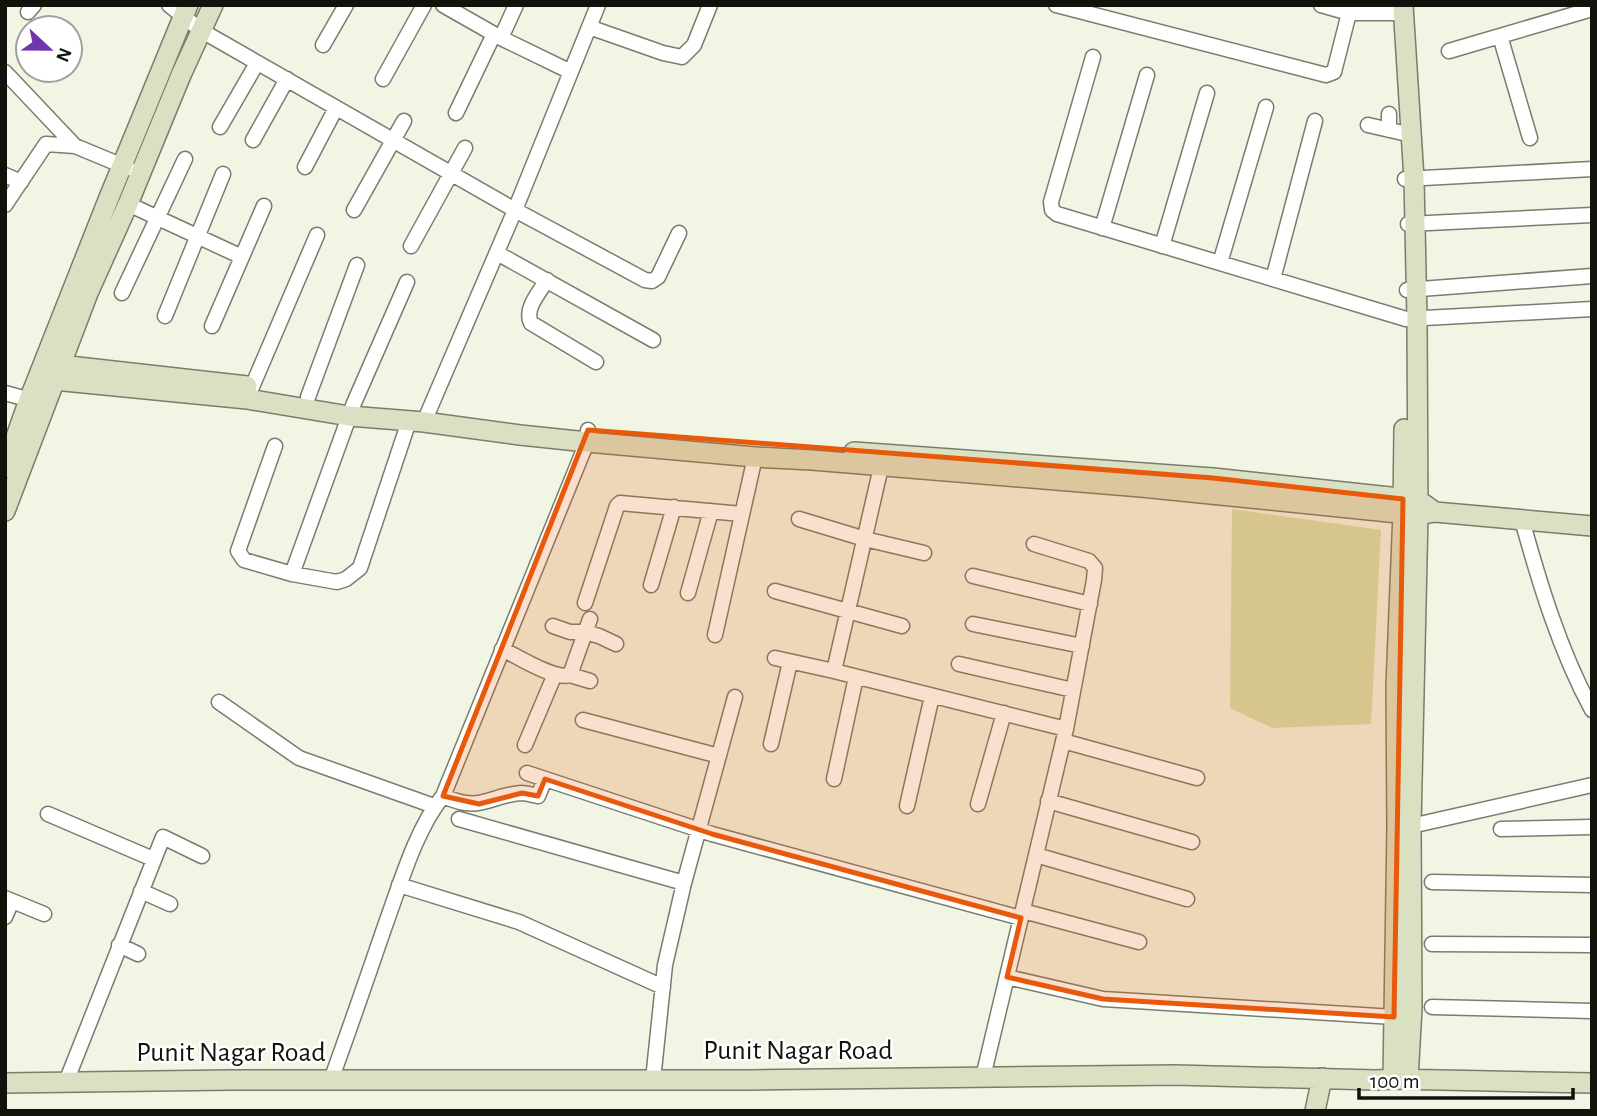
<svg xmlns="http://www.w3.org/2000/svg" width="1597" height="1116" font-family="'Alegreya Sans',sans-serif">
	<rect width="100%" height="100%" fill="#f0f5e4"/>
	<!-- green -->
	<path fill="#d3e2b0" d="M1232,509L1381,530L1371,724L1272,728L1230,708Z"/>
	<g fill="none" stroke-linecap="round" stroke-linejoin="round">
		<defs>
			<path id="street" d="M169,5L202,31L515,210L645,280L652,281L658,277L679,233
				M443,5L501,38L571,72
				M1056,5L1326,75L1334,72L1349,13
				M1321,5L1349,13H1398
				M28,12L34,5
				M589,27L663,53L682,57L694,45L710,5
				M1500,36L1530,138
				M501,38L516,5
				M323,45L346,5
				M1449,51L1592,9
				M1093,57L1051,202L1052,210L1057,214L1406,319L1592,309
				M5,72L75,146
				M383,79L424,5
				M456,113L494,34
				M1389,114V130
				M1368,125L1403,133
				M220,127L257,63
				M253,140L287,79
				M305,167L336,108
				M5,175L21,182
				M1405,179L1592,169
				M128,204L242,257
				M5,205L46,144L75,146L128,168
				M354,210L404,121
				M1408,224L1592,215
				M1102,228L1147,75
				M411,246L465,148
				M1162,246L1207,93
				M497,253L653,340
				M1220,263L1266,107
				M1273,279L1315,121
				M547,280C539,293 524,309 531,323L596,362
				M1407,290L1592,276
				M122,293L185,159
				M165,316L223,174
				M212,326L264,206
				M252,387L317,235
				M5,393L38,402
				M308,397L357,265
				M424,422L515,210L598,5
				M275,446L238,551L244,560L292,574L337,582L346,579L360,568L409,421
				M799,519L865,539L924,553
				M1522,520C1540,585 1560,651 1592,710
				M292,574L354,403L407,282
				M973,576L1090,604
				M651,585L674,507
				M775,591L902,626
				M688,593L711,511
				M585,603L617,506L620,503L742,514
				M973,624L1082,646
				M553,626L570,632H585L599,636L616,644
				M715,635L755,457
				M502,649C517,656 554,680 570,675L590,619
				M775,658L834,671L1066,729
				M959,664L1073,690
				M834,671L881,467
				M570,675L590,681
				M219,702L299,758L434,806
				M583,720L719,756
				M1063,741L1197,778
				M771,744L790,662
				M525,745L555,674
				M527,773L712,834L1021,918
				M834,779L856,677
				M443,796C481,813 487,796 521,793C526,793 532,795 538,796L545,779
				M1048,801L1192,842
				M978,804L1004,713
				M907,806L932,696
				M48,814L153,859
				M459,819L684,883
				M1402,826H1411L1592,785
				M1501,829L1592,827
				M1036,855L1187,899
				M1432,882L1592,885
				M399,885L519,922L663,987
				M141,891L170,904
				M5,898L44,914
				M1023,911L1139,942
				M5,917L12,901
				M1432,944L1592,945
				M119,945L138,954
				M1007,977L1103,999L1394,1017
				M1432,1007L1592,1011
				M983,1077L1066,729L1094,580L1095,568L1089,561L1034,544
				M331,1080C350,1028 368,975 386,923C401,882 416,829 443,796L587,442L588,430
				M653,1080L665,965L684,883L735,697
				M66,1082L163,837L202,856"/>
			<path id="secondary" d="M1403,5L1414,179L1417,319L1418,515L1411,826L1412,1008L1408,1079
				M60,365L247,386
				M54,380L247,399L349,416L424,422L520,435L587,442L755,457L812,460L1141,487L1418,515L1435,512L1592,526
				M854,452L1213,478L1418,500L1435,512
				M5,468L29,400L108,200L188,5
				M5,511L88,293L128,204L181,75L213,5
				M1393,1079L1397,826L1396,686L1403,512L1404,429
				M5,1083L230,1080H749L1175,1075L1376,1080L1393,1079L1592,1083
				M1315,1111L1322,1078"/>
		</defs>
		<!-- street casing -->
		<use href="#street" stroke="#787d6e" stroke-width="17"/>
		<!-- secondary casing -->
		<use href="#secondary" stroke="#787d6e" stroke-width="22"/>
		<!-- street -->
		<use href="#street" stroke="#fff" stroke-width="14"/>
		<!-- secondary -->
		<use href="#secondary" stroke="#dae1c2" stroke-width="19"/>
	</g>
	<!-- marked area -->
	<path fill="#e8590c" fill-opacity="0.2" stroke="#e8590c" stroke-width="5" stroke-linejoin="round" d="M588,430L1213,478L1403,499L1394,1017L1103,999L1007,977L1021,918L712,834L545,779L538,796L522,793L479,804L443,796Z"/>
	<g text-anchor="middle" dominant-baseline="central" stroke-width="5" stroke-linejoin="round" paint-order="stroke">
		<!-- street labels -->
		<g font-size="28" fill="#10120c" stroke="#fff">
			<text x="798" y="1051">Punit Nagar Road</text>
			<text x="231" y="1053">Punit Nagar Road</text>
		</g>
	</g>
	<!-- border -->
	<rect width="1597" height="1116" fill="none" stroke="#10120c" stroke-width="14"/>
	<!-- north arrow -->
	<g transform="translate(49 49) rotate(112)"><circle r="33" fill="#ffffff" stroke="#9fa09e" stroke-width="2"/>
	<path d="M0-5L12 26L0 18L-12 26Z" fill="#6e36ad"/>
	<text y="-10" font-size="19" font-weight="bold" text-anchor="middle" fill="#10120c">N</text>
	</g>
	<!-- scale -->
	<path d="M1359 1088v10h214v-10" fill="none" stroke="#10120c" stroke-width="3.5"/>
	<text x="1370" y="1088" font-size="21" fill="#10120c" stroke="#ffffff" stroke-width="5" paint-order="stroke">100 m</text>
</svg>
